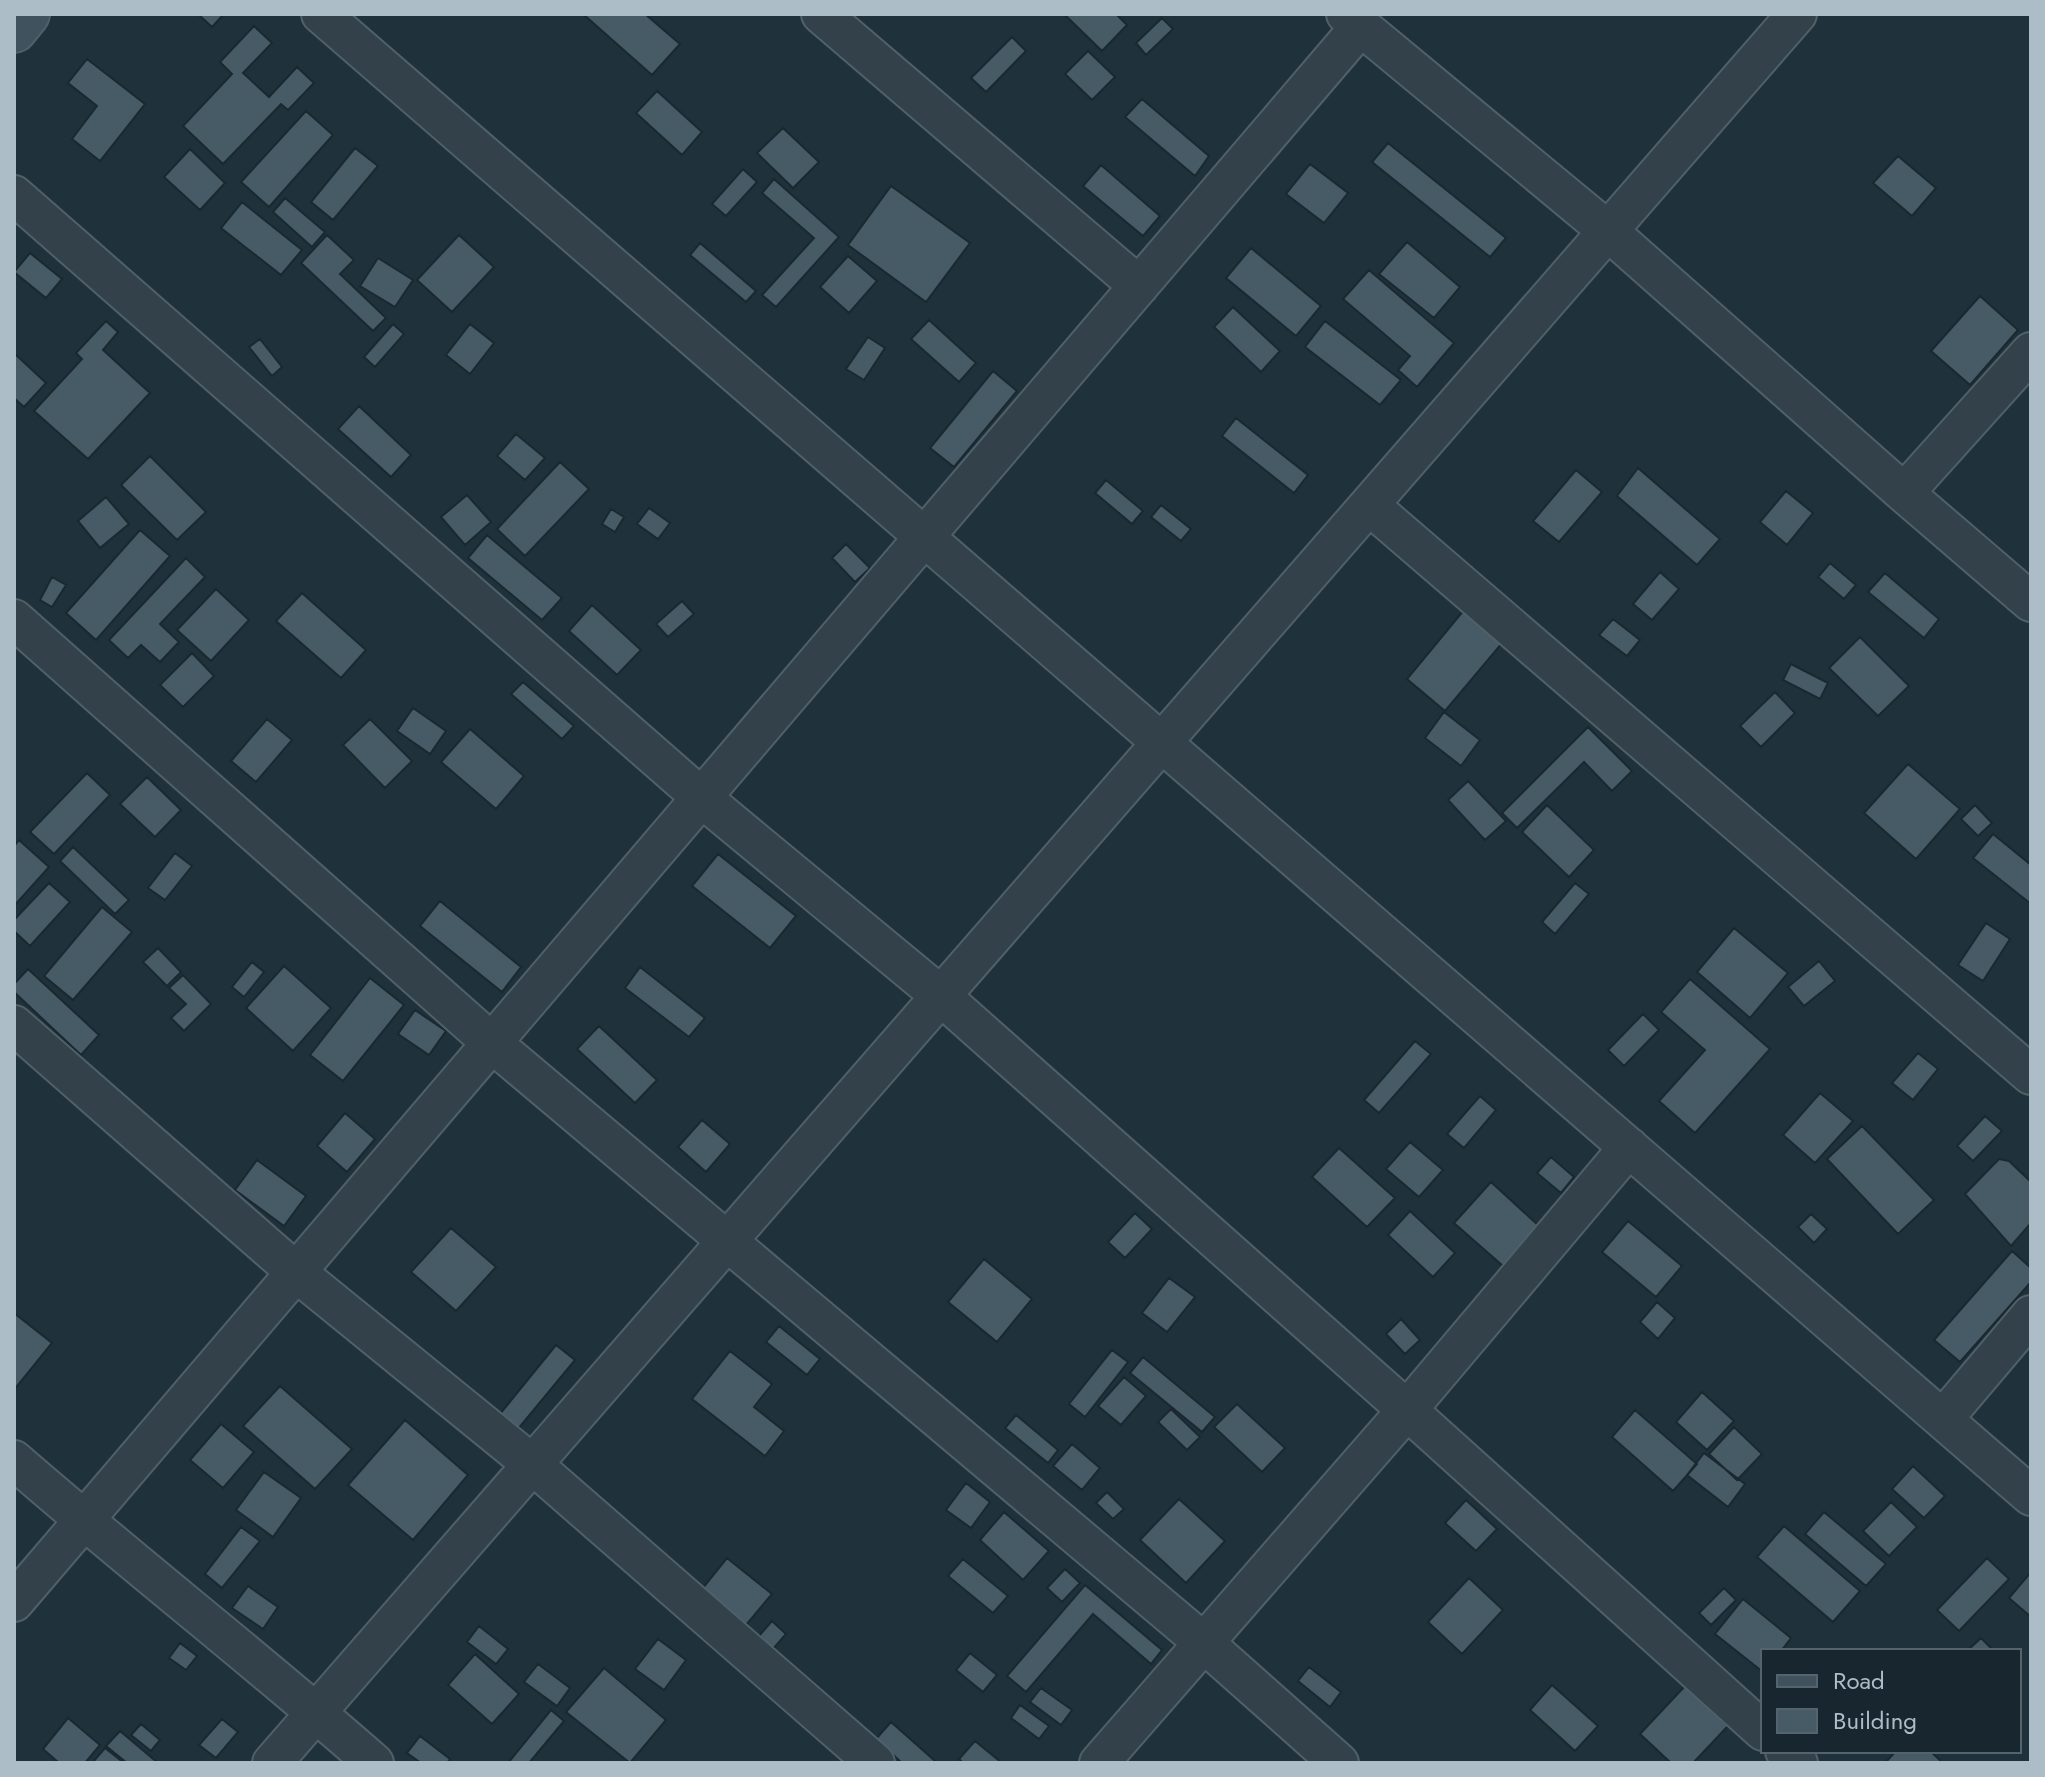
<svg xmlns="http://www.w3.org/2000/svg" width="2045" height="1777" font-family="Jost,sans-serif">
	<rect width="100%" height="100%" fill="#1f313a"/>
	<!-- building -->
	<path fill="#475b67" stroke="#1a2931" stroke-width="2" d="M198,14H224L212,27Z
		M583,14H645L680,44L652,75Z
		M1064,14H1116L1127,25L1102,51Z
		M1162,18L1173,29L1146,55L1136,43Z
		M254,26L272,43L243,73L269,97L297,67L314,83L288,110L281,104L223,164L183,126L232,74L220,62Z
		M1012,37L1026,51L986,92L971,78Z
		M1088,51L1115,77L1092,100L1065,74Z
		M87,59L145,104L100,161L72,139L97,106L68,83Z
		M657,91L702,132L682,155L636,113Z
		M1142,99L1209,156L1195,176L1125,117Z
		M306,111L333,135L269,207L241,182Z
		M783,128L819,162L793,188L757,153Z
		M1388,143L1506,238L1490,257L1372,162Z
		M355,148L378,166L333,220L311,202Z
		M190,149L225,183L200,210L164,177Z
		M1898,156L1936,188L1912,216L1873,183Z
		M1310,164L1348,193L1324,223L1286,194Z
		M1101,165L1160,216L1143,236L1083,186Z
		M743,169L757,182L726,216L712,204Z
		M774,179L839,237L776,307L762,295L814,238L762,193Z
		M891,186L970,243L926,302L848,245Z
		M285,198L325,232L312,247L273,212Z
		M242,202L302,250L281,275L221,228Z
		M327,235L354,260L340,274L386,318L373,331L301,263Z
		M459,235L494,267L452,312L417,280Z
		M1407,242L1460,287L1434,318L1379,274Z
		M700,243L756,291L746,302L690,255Z
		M1251,248L1321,306L1296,336L1226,278Z
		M30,253L62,279L46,298L14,272Z
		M848,256L877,281L849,313L820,287Z
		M378,258L413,280L395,307L360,286Z
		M1369,270L1454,343L1417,387L1398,370L1410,356L1343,299Z
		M1980,296L2018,330L1970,385L1931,351Z
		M1233,307L1280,351L1261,372L1214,327Z
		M929,320L976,363L959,382L911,339Z
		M106,321L118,332L103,350L150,393L88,459L34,411L82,359L76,353Z
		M1325,321L1401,380L1380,405L1305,347Z
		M393,324L404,334L375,367L364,357Z
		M470,324L494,343L470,374L446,355Z
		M868,337L885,348L864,380L846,369Z
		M260,339L282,367L272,376L249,347Z
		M14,353L46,383L24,407L14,398Z
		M993,371L1017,391L954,467L930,448Z
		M359,406L411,455L391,477L338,429Z
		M1236,418L1308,475L1294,493L1222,436Z
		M516,434L545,458L525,480L497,456Z
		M150,456L206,512L177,540L121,485Z
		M560,462L589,489L525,556L497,529Z
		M1638,468L1720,539L1697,565L1617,496Z
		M1576,470L1602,492L1559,542L1533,521Z
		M1106,480L1143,511L1132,524L1095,493Z
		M1786,491L1813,513L1787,545L1760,522Z
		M467,495L491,522L465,545L441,517Z
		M106,497L129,524L100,548L78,521Z
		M1161,505L1191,529L1181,541L1151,517Z
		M649,508L670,523L658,539L637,524Z
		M611,509L624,517L615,532L602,524Z
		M140,530L170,556L96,640L66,613Z
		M487,535L562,598L542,620L468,558Z
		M846,544L870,568L855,582L832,558Z
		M186,558L205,577L160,624L179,642L160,662L141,645L128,658L109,640Z
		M1830,563L1856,585L1844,599L1818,577Z
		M1660,572L1679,589L1652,620L1633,604Z
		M1885,573L1939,619L1924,638L1868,592Z
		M52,577L66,585L52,607L40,600Z
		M216,589L249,620L211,661L177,630Z
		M302,593L366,650L341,678L276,621Z
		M682,601L694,614L668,637L656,624Z
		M592,605L641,650L617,675L569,631Z
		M1464,610L1503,642L1445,711L1407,679Z
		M1613,619L1640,640L1627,656L1599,635Z
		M1860,637L1909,686L1878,716L1829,668Z
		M192,653L214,676L183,707L160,685Z
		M1791,664L1828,683L1820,699L1783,680Z
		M523,682L574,726L562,739L511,694Z
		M1775,692L1795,713L1761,747L1740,726Z
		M413,708L446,731L430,754L397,731Z
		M1444,712L1480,740L1461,766L1425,738Z
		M267,719L292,740L256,782L231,761Z
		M370,719L412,761L385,788L343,745Z
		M1588,727L1632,771L1612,791L1584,762L1517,828L1502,813Z
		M470,729L524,776L496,809L441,762Z
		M1908,764L1960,809L1916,859L1864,813Z
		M87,773L110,795L54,854L30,832Z
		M147,777L181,810L155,837L120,804Z
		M1468,781L1506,821L1485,840L1448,800Z
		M1547,805L1594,850L1569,877L1522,832Z
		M1975,805L1992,823L1978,836L1961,819Z
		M1993,834L2031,865V904L1973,858Z
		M19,840L49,867L14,906V846Z
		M73,847L129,900L115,914L60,861Z
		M175,853L192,866L165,900L148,888Z
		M718,854L796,916L770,948L692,886Z
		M49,883L70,902L30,946L14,931V920Z
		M1575,883L1589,894L1555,934L1542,922Z
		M440,901L521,967L502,992L420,926Z
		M102,907L132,932L73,1000L44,976Z
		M1986,923L2010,939L1983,981L1958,965Z
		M1734,928L1788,973L1750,1018L1697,972Z
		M158,948L181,972L167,986L143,962Z
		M1819,961L1835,981L1804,1006L1788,987Z
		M252,962L264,972L244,997L232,987Z
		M284,966L331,1008L293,1051L246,1008Z
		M640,967L705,1018L689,1037L625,988Z
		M28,969L99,1035L81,1055L14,992V984Z
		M183,975L211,1004L184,1031L171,1018L186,1004L169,988Z
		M370,978L404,1005L343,1081L310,1055Z
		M1690,979L1770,1049L1695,1133L1659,1101L1705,1050L1661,1012Z
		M415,1010L446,1031L429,1055L398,1034Z
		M1643,1014L1659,1030L1624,1066L1608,1050Z
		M599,1026L657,1080L635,1103L577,1049Z
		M1415,1041L1431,1054L1379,1113L1364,1100Z
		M1918,1053L1938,1069L1913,1100L1892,1083Z
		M1820,1093L1853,1121L1815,1163L1783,1135Z
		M1480,1096L1496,1110L1464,1148L1447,1134Z
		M345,1113L375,1139L347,1172L317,1146Z
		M1985,1116L2002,1131L1973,1161L1957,1146Z
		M702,1120L730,1144L706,1172L678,1147Z
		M1862,1126L1934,1200L1898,1234L1827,1159Z
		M1410,1142L1443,1170L1419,1197L1386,1169Z
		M1339,1148L1395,1198L1367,1227L1312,1177Z
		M1551,1157L1574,1177L1561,1193L1537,1173Z
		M1999,1159L2009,1161L2031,1182V1223L2011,1246L1965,1194Z
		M257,1160L306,1196L284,1226L235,1190Z
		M1491,1182L1539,1226L1503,1266L1454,1223Z
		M1410,1211L1455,1253L1433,1277L1388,1235Z
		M1135,1213L1152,1229L1125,1258L1108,1242Z
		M1811,1214L1827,1229L1814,1243L1798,1227Z
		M1628,1221L1682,1266L1656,1297L1602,1252Z
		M451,1228L496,1267L456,1311L411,1272Z
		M2012,1251L2031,1268V1282L1960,1362L1934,1340Z
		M984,1259L1032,1299L997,1342L948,1302Z
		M1169,1278L1195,1297L1167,1332L1142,1313Z
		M1657,1302L1675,1318L1658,1339L1640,1322Z
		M14,1313L52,1343L14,1390Z
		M1401,1319L1420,1340L1405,1354L1386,1334Z
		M779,1326L820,1359L807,1375L766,1342Z
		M556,1345L575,1360L518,1429L500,1414Z
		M1112,1350L1128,1362L1085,1417L1069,1404Z
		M730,1351L772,1384L754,1407L784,1431L765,1456L692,1399Z
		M1143,1357L1215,1417L1202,1432L1130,1373Z
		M1124,1377L1146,1396L1121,1425L1098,1406Z
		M280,1386L352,1449L315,1489L243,1426Z
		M1702,1392L1734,1421L1707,1450L1676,1422Z
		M1237,1404L1285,1448L1262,1472L1214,1427Z
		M1171,1409L1200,1437L1187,1450L1158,1422Z
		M1635,1410L1697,1464L1673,1491L1612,1437Z
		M1016,1415L1058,1450L1048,1463L1005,1428Z
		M405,1420L468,1475L413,1540L348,1485Z
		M221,1424L254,1452L223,1488L190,1460Z
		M1734,1427L1762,1454L1737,1480L1709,1454Z
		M1072,1444L1100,1468L1082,1490L1053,1466Z
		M1704,1453L1745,1484L1728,1507L1687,1475Z
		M1913,1466L1945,1496L1924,1518L1892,1489Z
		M264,1472L301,1498L273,1537L236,1510Z
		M966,1483L990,1502L971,1528L946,1510Z
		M1107,1492L1124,1509L1113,1519L1096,1503Z
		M1179,1499L1225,1541L1186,1583L1140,1540Z
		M1466,1500L1497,1529L1476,1551L1445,1523Z
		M1891,1502L1917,1527L1889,1556L1863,1531Z
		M1004,1512L1049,1551L1023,1580L980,1540Z
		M1824,1512L1886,1564L1866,1586L1805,1534Z
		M1784,1526L1860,1591L1833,1622L1757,1557Z
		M241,1527L260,1541L222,1588L205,1574Z
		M727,1558L772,1594L746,1625L702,1589Z
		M1987,1558L2009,1579L1959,1631L1937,1610Z
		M963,1559L1008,1596L993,1613L948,1576Z
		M1065,1569L1080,1583L1062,1602L1047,1588Z
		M2031,1572V1617L2009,1598Z
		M1469,1578L1503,1610L1462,1654L1428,1622Z
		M1085,1585L1162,1650L1151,1664L1093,1614L1026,1692L1007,1676Z
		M248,1586L278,1607L263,1629L232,1608Z
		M1724,1588L1736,1600L1711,1625L1699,1613Z
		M1743,1599L1791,1638L1781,1651H1763V1672L1715,1634Z
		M772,1621L786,1634L773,1649L759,1636Z
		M479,1626L508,1649L496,1664L467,1642Z
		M1981,1638L1994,1651H1967Z
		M658,1639L686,1660L664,1690L635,1669Z
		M180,1643L197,1656L186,1670L169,1658Z
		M970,1653L997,1675L983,1692L956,1670Z
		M475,1654L519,1694L492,1724L448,1685Z
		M538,1664L570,1688L557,1706L524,1682Z
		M1309,1667L1341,1692L1330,1707L1298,1681Z
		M604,1668L666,1720L630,1763L566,1712Z
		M1552,1685L1598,1726L1575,1751L1530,1710Z
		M1685,1686L1728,1726L1693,1763H1671L1640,1734Z
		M1041,1688L1072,1710L1061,1725L1030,1702Z
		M1020,1705L1049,1726L1039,1739L1011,1718Z
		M551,1710L564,1721L529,1763H508Z
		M68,1718L100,1745L85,1763H59L43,1749Z
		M222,1719L238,1732L216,1758L199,1745Z
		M891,1722L935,1761L933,1763H902L876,1739Z
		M141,1724L160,1740L151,1751L131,1735Z
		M120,1731L158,1763H127L106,1746Z
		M420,1736L450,1759L447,1763H421L407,1753Z
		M975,1741L1002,1763H963L959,1759Z
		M105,1748L124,1763L93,1762Z
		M1896,1751H1930L1943,1763H1885Z"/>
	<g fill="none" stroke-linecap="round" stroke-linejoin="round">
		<defs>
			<path id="street" d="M321,14C890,509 1460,1003 2031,1496
				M821,14L1139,286
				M1346,14L1608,231L1904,493L2031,602
				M14,195L702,798L941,996L1407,1410L1763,1731
				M1904,493L2031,352
				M1369,505L2031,1075
				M14,619L492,1043L1204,1643L1339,1763
				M14,1025L296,1272L532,1464L875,1763
				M1943,1419L2031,1315
				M14,1460C132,1563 256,1659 374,1763
				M14,1602L1360,27
				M1785,1751L1798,1763
				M272,1763L1797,14
				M1099,1763L1407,1410L1629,1147"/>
			<path id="secondary" d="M14,30L27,14"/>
		</defs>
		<!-- street casing -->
		<use href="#street" stroke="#506068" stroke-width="42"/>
		<!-- secondary casing -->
		<use href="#secondary" stroke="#506068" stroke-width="48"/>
		<!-- street -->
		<use href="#street" stroke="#33424a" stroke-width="38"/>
		<!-- secondary -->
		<use href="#secondary" stroke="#40525e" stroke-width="44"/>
	</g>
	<!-- border -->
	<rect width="2045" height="1777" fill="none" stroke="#adbdc7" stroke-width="32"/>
	<!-- legend -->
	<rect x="1761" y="1649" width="260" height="104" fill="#18272f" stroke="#54636c" stroke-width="2"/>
	<rect x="1777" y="1675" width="40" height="12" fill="#40525e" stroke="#54636c" stroke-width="2"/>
	<text x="1833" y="1689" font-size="24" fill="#adbdc7">Road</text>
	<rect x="1777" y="1709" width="40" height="24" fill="#475b67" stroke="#54636c" stroke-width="2"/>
	<text x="1833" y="1729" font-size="24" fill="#adbdc7">Building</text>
</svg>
